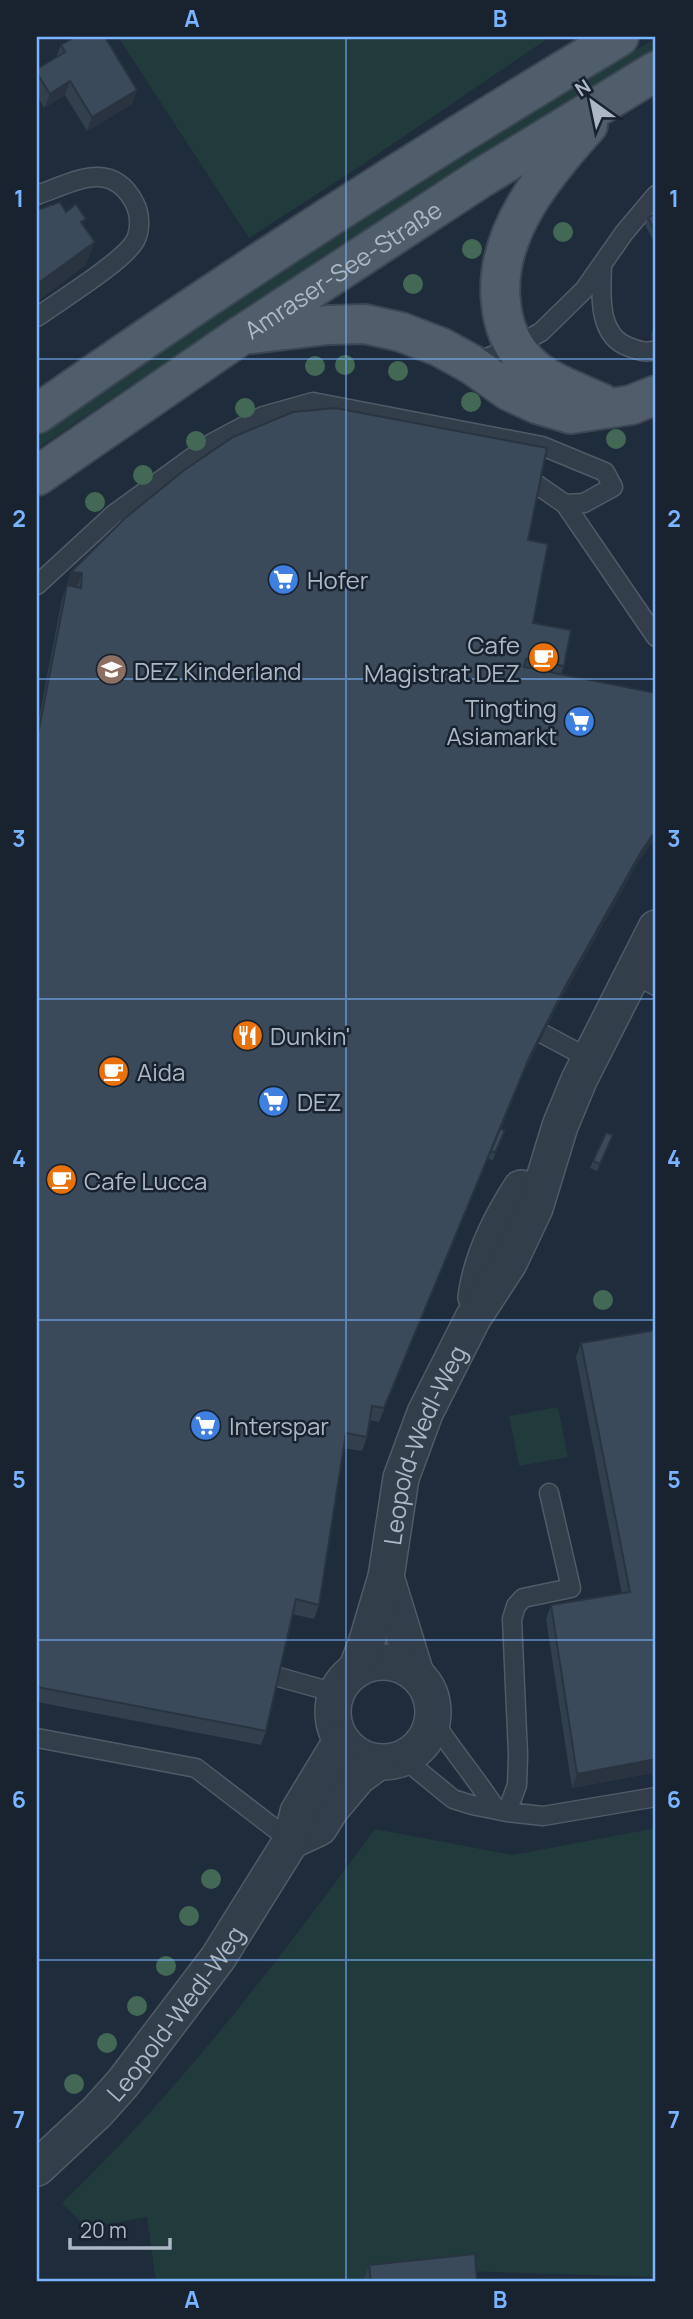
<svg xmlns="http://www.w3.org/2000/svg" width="693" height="2319" font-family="Manrope,sans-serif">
	<rect width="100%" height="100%" fill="#1f2c3b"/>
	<!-- green -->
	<path fill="#213a3c" d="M118,37H550L359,167L249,238Z
		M656,38V51L568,102L343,243L37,449V438L206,322L342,232L474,147Z
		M558,1407L568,1457L519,1466L509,1416Z
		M656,1828V2277L463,2271L376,2282H156L147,2217L87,2228L62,2203C182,2088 277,1962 375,1829L513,1855Z"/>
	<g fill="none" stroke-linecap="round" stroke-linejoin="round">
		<defs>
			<path id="service" d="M37,195C74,182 112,158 135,204C140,214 141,230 135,241C123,262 59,301 37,317
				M602,266C601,293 597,336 629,347C639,351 646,353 656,350
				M471,364L514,347L541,332L584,290L624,233L656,195
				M536,484L565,504L656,637
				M37,585L114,514L212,443L263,416L313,402L542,446L605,472L613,487L584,503L565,504
				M633,974L656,986
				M543,1034L590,1059
				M275,1676L336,1693
				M432,1719C452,1750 476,1778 496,1809
				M37,1738L196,1768L291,1841
				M403,1758L453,1799L472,1805L507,1812L543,1816L656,1797
				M507,1812L517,1785L518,1755L512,1619L516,1606L523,1598L571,1588L549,1493"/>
			<g id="minor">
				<path d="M476,1297C481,1258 499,1222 521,1188"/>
				<path d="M386,1577L416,1674"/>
				<circle cx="383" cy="1712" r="50"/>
				<path id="s1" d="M356,1670L366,1644L386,1577L401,1478L425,1413L473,1318L509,1263L535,1208L560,1126L579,1080L656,928"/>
				<path d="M291,1841L319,1828L331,1809L358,1777L377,1763"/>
				<path id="s2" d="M37,2168L97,2112L123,2083L218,1958L291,1841L298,1812L341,1741"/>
			</g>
			<g id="primary">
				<path d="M588,125C545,173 493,234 501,303C503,325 511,345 526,361C545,382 576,391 601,403"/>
				<path d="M252,334L328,325L365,324L401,332L440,347L471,364L509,391L537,404L571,414L631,405L656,395"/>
				<path d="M37,414C226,281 420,156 619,37"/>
				<path id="s3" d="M37,476L240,336L481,178L656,71"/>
			</g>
		</defs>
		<!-- service casing -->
		<use href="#service" stroke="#505b68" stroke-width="21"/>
		<!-- minor casing -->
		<use href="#minor" stroke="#505b68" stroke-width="38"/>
		<!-- primary casing -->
		<use href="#primary" stroke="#3c4754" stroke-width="42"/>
		<!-- service -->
		<use href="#service" stroke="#333e4b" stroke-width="18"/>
		<!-- minor -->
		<use href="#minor" stroke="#333e4b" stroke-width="35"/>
		<!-- primary -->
		<use href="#primary" stroke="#505d6b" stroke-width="38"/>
	</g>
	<!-- trees -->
	<g fill="#446856">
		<circle cx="563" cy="232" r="10"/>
		<circle cx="472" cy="249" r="10"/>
		<circle cx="413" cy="284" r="10"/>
		<circle cx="345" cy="365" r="10"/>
		<circle cx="315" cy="366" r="10"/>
		<circle cx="398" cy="371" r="10"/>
		<circle cx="471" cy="402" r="10"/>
		<circle cx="245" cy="408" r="10"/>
		<circle cx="616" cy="439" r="10"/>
		<circle cx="196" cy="441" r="10"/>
		<circle cx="143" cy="475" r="10"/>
		<circle cx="95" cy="502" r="10"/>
		<circle cx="603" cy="1300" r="10"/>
		<circle cx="211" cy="1879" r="10"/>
		<circle cx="189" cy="1916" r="10"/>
		<circle cx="166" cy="1966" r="10"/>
		<circle cx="137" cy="2006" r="10"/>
		<circle cx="107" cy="2043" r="10"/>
		<circle cx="74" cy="2084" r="10"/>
	</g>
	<!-- wall -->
	<path fill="#32404e" d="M61,45L137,90L132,104L87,131L65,95L44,108L37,95V69L56,57Z
		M656,213V245L645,225L648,218Z
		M656,322V345L651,336Z
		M528,540L533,623L564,666L561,674L636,866L561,999L524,1072L501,1129L505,1130L493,1160L488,1159L379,1422L370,1420L367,1437L362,1451L343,1448L319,1605L314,1619L292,1614L266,1731L261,1745L37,1702V728L62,599L71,572Z
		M613,1135L597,1171L590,1168L593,1161Z
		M656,1330V1799L652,1773L572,1788L546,1619L551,1605L622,1594L576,1357L581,1343Z
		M369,2265L477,2282H363Z"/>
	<!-- shaded-wall -->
	<path fill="#293440" d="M70,81L65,95L44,108L50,94Z
		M137,90L132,104L87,131L92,117Z
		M95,242L86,265L37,302V284Z
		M71,572L82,573L77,587L66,586Z
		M656,830V837L636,866L561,999L524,1072L379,1422L529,1058L566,985L641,852Z
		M656,1759L652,1773L572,1788L577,1774Z"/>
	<!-- building -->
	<path fill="#3a4a5b" stroke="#293440" stroke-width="2" d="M75,37H105L137,90L92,117L70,81L50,94L37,73V69L65,52L61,45Z
		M60,202L66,212L76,204L86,219L81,222L95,242L37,284V210Z
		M656,213V233L648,218Z
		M335,408L547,448L528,540L548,544L533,623L571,630L564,666L526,659L524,667L656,693V830L641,852L566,985L529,1058L384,1408L372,1406L367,1437L346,1433L319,1605L296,1599L266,1731L37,1687V739L67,585L81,588L82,573L71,572L124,519L183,471L233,437L293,412Z
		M500,1129L505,1130L495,1153L491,1151Z
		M606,1133L613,1135L600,1164L593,1161Z
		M656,1330V1759L577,1774L551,1605L630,1592L581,1343Z
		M475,2254L477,2282H371L369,2265Z"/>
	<!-- grid -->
	<path fill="none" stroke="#7ab3ff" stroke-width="2" stroke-opacity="0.55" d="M346,37V2282M37,359H656M37,679H656M37,999H656M37,1320H656M37,1640H656M37,1960H656"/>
	<!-- icons -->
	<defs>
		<symbol id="supermarket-disc" viewBox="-11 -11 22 22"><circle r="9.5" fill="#3f7fe0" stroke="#18232f"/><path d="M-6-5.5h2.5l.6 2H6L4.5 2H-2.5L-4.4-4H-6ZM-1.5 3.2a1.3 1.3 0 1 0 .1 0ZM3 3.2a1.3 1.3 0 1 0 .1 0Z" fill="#fff"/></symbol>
		<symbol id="cafe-disc" viewBox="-11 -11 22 22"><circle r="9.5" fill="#e8710a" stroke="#18232f"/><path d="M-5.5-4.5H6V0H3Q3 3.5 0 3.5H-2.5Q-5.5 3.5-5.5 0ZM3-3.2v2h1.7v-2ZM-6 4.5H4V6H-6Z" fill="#fff"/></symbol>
		<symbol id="school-disc" viewBox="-11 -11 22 22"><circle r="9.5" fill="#8d6e63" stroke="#18232f"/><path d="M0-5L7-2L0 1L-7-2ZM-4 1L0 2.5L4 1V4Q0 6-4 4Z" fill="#fff"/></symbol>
		<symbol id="restaurant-disc" viewBox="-11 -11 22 22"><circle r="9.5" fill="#e8710a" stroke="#18232f"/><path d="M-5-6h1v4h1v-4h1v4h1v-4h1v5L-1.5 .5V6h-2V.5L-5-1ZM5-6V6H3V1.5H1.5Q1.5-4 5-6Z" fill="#fff"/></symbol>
	</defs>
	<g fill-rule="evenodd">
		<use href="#supermarket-disc" x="266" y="562" width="35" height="35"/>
		<use href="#cafe-disc" x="526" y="640" width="35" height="35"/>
		<use href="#school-disc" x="94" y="652" width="35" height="35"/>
		<use href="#supermarket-disc" x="562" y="704" width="35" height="35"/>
		<use href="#restaurant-disc" x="230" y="1018" width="35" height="35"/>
		<use href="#cafe-disc" x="96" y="1054" width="35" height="35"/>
		<use href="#supermarket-disc" x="256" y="1084" width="35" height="35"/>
		<use href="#cafe-disc" x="44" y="1162" width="35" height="35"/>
		<use href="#supermarket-disc" x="188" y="1408" width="35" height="35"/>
	</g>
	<g text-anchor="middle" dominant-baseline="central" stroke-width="5" stroke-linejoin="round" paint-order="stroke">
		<!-- street labels -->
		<g font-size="24" fill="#adb8c7" stroke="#18232f">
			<text stroke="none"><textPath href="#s3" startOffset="369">Amraser-See-Straße</textPath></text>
			<text stroke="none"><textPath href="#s1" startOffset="236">Leopold-Wedl-Weg</textPath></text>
			<text stroke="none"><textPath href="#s2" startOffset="208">Leopold-Wedl-Weg</textPath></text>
		</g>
		<!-- poi labels -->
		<g font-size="24" fill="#adb8c7" stroke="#18232f" text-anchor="start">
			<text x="307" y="579">Hofer</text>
			<text x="520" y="644" text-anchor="end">Cafe<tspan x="520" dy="28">Magistrat DEZ</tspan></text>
			<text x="134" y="670">DEZ Kinderland</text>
			<text x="557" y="707" text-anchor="end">Tingting<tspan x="557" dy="28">Asiamarkt</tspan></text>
			<text x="270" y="1035">Dunkin'</text>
			<text x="137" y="1071">Aida</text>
			<text x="297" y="1101">DEZ</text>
			<text x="84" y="1180">Cafe Lucca</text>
			<text x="229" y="1425">Interspar</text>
		</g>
	</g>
	<!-- border -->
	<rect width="693" height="2319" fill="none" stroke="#18232f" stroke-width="77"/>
	<!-- north arrow -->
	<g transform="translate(592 102) rotate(327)" stroke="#18232f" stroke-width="5" paint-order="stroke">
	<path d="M0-5L12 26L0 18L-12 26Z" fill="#adb8c7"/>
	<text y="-10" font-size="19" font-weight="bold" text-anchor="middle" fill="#adb8c7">N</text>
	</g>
	<!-- scale -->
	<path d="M70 2238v10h100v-10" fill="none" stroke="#adb8c7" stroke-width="3.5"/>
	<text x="80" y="2238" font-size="21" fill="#adb8c7" stroke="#18232f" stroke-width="5" paint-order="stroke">20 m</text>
	<rect x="38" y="38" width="616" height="2242" fill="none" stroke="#7ab3ff" stroke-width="2.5"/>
	<g font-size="23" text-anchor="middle" font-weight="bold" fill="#7ab3ff">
		<text x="192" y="27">A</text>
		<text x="500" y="27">B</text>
		<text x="19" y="207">1</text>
		<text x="674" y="207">1</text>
		<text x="19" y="527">2</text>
		<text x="674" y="527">2</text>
		<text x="19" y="847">3</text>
		<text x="674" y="847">3</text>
		<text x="19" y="1167">4</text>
		<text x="674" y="1167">4</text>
		<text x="19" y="1488">5</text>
		<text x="674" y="1488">5</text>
		<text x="19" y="1808">6</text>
		<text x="674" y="1808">6</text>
		<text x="19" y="2128">7</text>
		<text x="674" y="2128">7</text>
		<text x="192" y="2308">A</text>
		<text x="500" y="2308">B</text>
	</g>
</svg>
